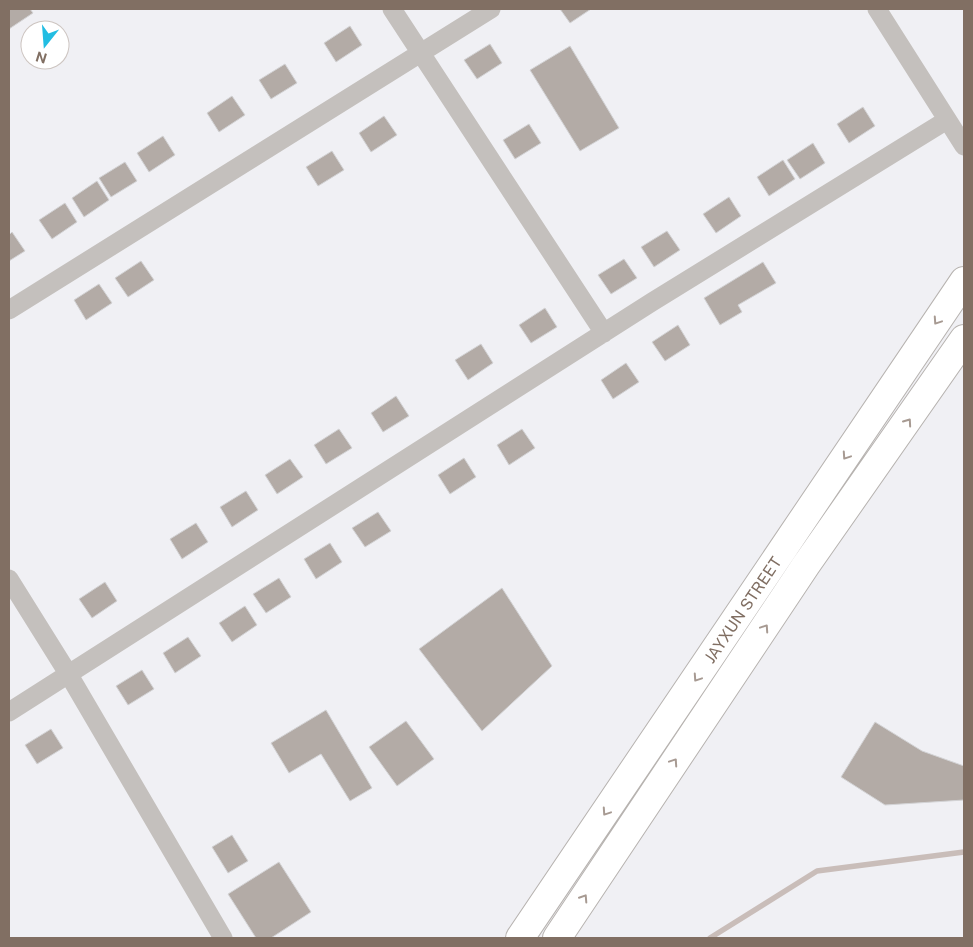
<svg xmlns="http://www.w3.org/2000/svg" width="973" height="947" font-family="'Public Sans',sans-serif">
	<rect width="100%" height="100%" fill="#f0f0f4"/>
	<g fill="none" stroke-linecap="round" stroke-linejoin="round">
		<!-- stream -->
		<path stroke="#c9bdb9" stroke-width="5.5" d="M710,938L817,871L964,852"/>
	</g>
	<!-- building -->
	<path fill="#b3aba6" stroke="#d3d3d5" d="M9,9H30L33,13L9,29Z
		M560,9H591L570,23Z
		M350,26L362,45L336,62L324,43Z
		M490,44L502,63L477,79L464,60Z
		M570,46L619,128L580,151L530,70Z
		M285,64L297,83L271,99L259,80Z
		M232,96L245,115L219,132L207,113Z
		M863,107L875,126L849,143L837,124Z
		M384,116L397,135L371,152L359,133Z
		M529,124L541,143L515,159L503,140Z
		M163,136L175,155L149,172L137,153Z
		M813,143L825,163L800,179L787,160Z
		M332,151L344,170L318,186L306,167Z
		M783,160L795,179L769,196L757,177Z
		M125,162L137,181L111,197L99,178Z
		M97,181L109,200L84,217L72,198Z
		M729,197L741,216L716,233L703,214Z
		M65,203L77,222L52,239L39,220Z
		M667,231L680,250L654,267L641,247Z
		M12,232L25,251L9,261V235Z
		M624,259L637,278L611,294L598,275Z
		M141,261L154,280L128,297L115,278Z
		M763,262L776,283L738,305L742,312L720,325L704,298Z
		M99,284L112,303L86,320L74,300Z
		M545,308L557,327L531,343L519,325Z
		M678,325L690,345L665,361L652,342Z
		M481,344L493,363L468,380L455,360Z
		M626,363L639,382L613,399L601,380Z
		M396,396L409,416L383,432L371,413Z
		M339,429L352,448L326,464L314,445Z
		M522,429L535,448L509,465L497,445Z
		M464,458L476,477L450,494L438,475Z
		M290,459L303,477L277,494L265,475Z
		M246,491L258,510L232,527L220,507Z
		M378,512L391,531L365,547L352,528Z
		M196,523L208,542L182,559L170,539Z
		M330,543L342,562L316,579L304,559Z
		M279,578L291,597L266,613L253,594Z
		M105,582L117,601L92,618L79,599Z
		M502,588L552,666L482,731L419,649Z
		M245,606L257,625L232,642L219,623Z
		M188,637L201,656L175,673L163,653Z
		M142,670L154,689L128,705L116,686Z
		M326,710L372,788L350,801L321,754L289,773L271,743Z
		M406,721L434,759L397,786L369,747Z
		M875,722L922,751L964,766V800L885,805L841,777Z
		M51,729L63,748L37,764L25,745Z
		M232,835L248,861L228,873L212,847Z
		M279,862L311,912L271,938H256L228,894Z"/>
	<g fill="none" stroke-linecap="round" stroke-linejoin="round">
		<defs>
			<path id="trunk" d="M520,938L964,281
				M557,938L806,565L964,339"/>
		</defs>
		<!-- trunk casing -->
		<use href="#trunk" stroke="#b7b3b0" stroke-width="30"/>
		<!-- minor -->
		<path stroke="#c4c0bd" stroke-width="19" d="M392,9L604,333
			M877,9L964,146
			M9,310L491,9
			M9,579L69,675L223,938
			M9,712L652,302L947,120"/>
		<!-- trunk -->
		<use href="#trunk" stroke="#fff" stroke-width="28"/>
	</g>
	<!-- one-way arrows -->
	<defs><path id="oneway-chevron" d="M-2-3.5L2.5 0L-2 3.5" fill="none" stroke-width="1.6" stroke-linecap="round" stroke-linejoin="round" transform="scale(1.25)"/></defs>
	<g stroke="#a79a92">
		<use href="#oneway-chevron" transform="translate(937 321) rotate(124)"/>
		<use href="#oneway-chevron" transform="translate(908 422) rotate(-55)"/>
		<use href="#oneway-chevron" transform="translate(846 456) rotate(124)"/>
		<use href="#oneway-chevron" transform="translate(765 628) rotate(-56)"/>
		<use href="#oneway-chevron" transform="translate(697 678) rotate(124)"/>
		<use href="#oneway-chevron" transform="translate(674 762) rotate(-56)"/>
		<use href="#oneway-chevron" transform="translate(606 812) rotate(124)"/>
		<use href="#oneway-chevron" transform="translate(584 898) rotate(-57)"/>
	</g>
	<g text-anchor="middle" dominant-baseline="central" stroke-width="5" stroke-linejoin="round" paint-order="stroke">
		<!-- street labels -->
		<g font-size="16" fill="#816f63" stroke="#fff">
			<text transform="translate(743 610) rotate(-56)">JAYXUN STREET</text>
		</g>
	</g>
	<!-- border -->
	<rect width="973" height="947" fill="none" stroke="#816f63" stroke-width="20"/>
	<!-- north arrow -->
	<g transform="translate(45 45) rotate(197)"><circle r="24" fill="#ffffff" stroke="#cdc5c1"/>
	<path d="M0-4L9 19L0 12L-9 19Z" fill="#22bde2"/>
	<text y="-8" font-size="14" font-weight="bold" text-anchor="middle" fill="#816f63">N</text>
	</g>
</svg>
